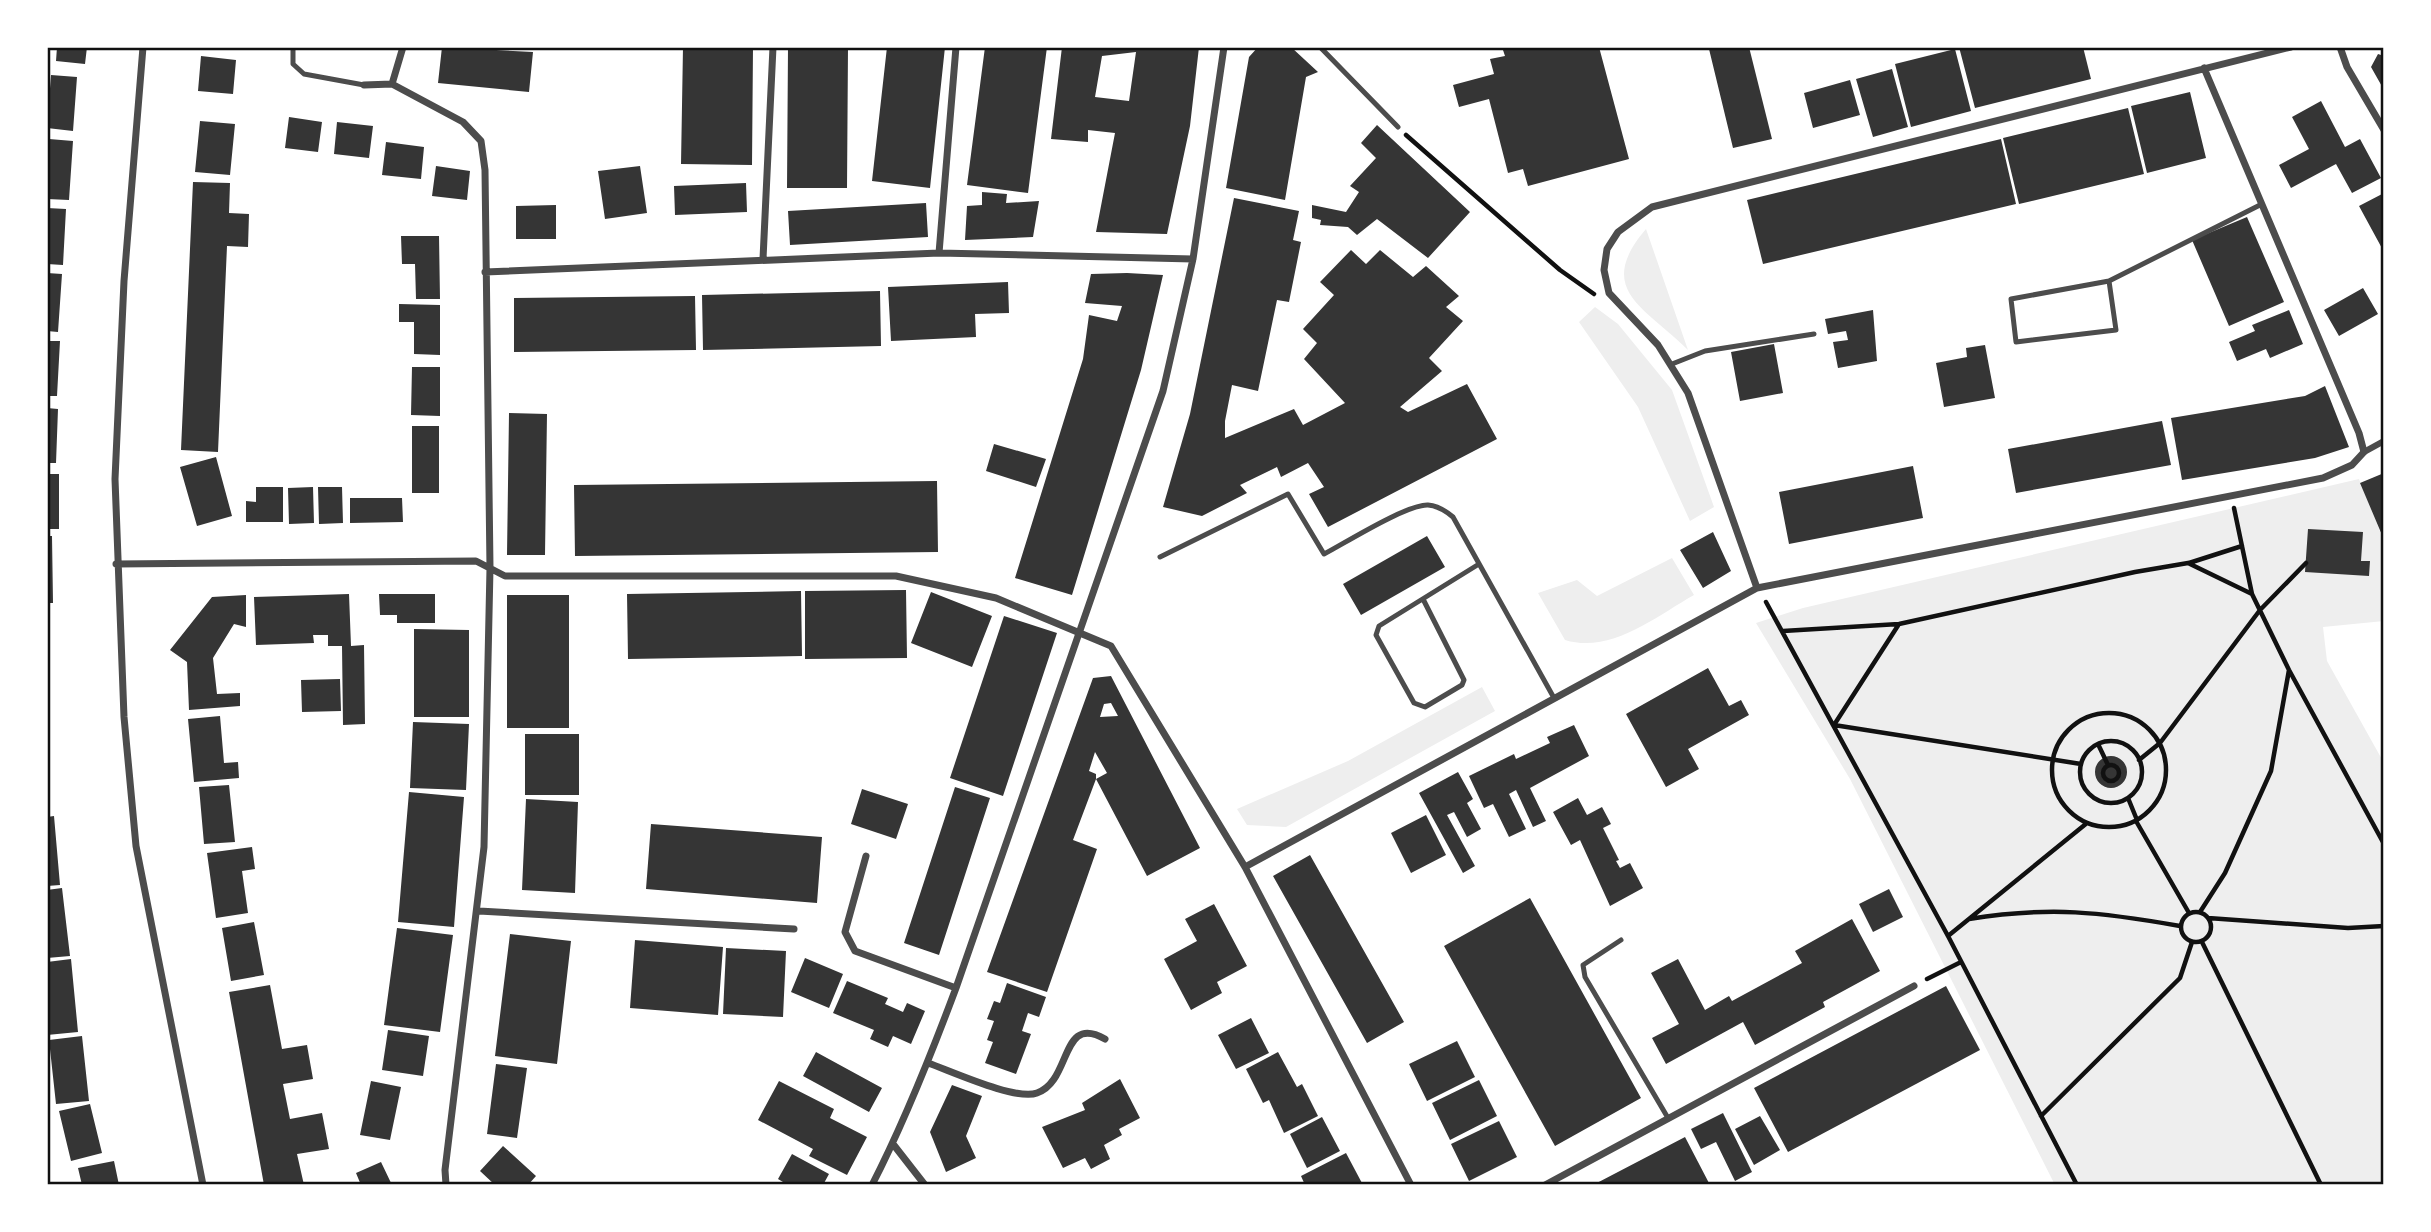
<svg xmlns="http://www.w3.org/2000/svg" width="2431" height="1232" font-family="'PT Sans',sans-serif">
	<rect width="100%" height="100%" fill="#fff"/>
	<!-- green -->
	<path fill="#eee" d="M1646,229L1688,350C1645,307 1594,290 1646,229Z
		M1595,307L1618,324L1672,390L1714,507L1690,521L1638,407L1579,322Z
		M2359,479L2384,541V621L2323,627L2327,661L2384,763V1185H2055L1850,779L1756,623L1803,608Z
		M1672,558L1694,595C1655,617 1611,654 1565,640L1538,593L1577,580L1597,596Z
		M1482,687L1495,711L1286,827L1247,825L1237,809L1348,761Z"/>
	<!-- building -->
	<path fill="#353535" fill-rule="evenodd" d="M57,47H87L85,64L56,61Z
		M442,47L533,52L529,92L438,83Z
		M683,47H753L752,165L681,164Z
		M788,47H848L847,188H787Z
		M887,47H945L930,188L872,181Z
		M985,47H1047L1028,193L967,185Z
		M1062,47H1199L1190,126L1167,234L1096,232L1115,133L1088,130V142L1051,139ZM1136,52L1129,101L1095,97L1102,56Z
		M1258,47H1291L1318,72L1306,77L1285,200L1226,188L1249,57Z
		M1502,47H1599L1629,159L1528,186L1523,169L1508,173L1489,99L1459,107L1453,85L1494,74L1490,59L1505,56Z
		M1717,47H1749L1772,139L1733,148L1709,49Z
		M1959,47H2083L2091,79L1975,108Z
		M1955,49L1971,111L1911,127L1895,64Z
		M2378,54L2384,56V90L2371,67Z
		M201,56L236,60L233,94L198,91Z
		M1892,69L1908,127L1873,137L1856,79Z
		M51,75L77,77L73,131L47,128Z
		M1850,80L1860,115L1813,128L1804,93Z
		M2190,92L2206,158L2147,173L2131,106Z
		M2321,101L2345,147L2360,139L2381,178L2352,193L2336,164L2291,188L2279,165L2309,149L2292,117Z
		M2128,108L2144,174L2019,204L2003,138Z
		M289,117L322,122L318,152L285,148Z
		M200,121L235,124L230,175L195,172Z
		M337,122L373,126L369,158L334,154Z
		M1377,125L1470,212L1428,258L1377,219L1357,235L1348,227L1320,225L1321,220L1312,218V205L1346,212L1359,192L1350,186L1376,158L1361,143Z
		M49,139L73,141L69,200L47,199Z
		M2001,139L2016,204L1763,264L1747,200Z
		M386,142L424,147L421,179L382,175Z
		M436,166L470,171L467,200L432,196Z
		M640,166L647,213L605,219L598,171Z
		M193,182L230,183L229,213L249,214L248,247L227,246L218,452L181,450Z
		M746,183L747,212L675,215L674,186Z
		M982,192L1007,194L1006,203L1039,201L1033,237L965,240L967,206L982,205Z
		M2384,193V252L2359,206Z
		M1234,198L1299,211L1293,240L1301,242L1289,302L1277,300L1258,391L1232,385L1225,421V438L1294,409L1303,425L1345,403L1304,359L1317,343L1303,329L1334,295L1320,282L1351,250L1366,264L1380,250L1413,277L1426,266L1459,296L1446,307L1463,321L1429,358L1442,371L1400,407L1408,412L1467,384L1497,439L1328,527L1309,494L1324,487L1308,463L1281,477L1277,467L1240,485L1247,493L1202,516L1163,507L1190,414Z
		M926,203L928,237L790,245L788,211Z
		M556,205V239H516V206Z
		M47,208L66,209L63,265L47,264Z
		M2247,217L2284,302L2229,326L2192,240Z
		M401,236H439L440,299H416L415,264H402Z
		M47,273L62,274L58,332L47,331Z
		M1127,273L1163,275L1141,370L1072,595L1015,578L1083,359L1089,315L1117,321L1122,306L1085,303L1091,274Z
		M1008,282L1009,313L975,314L976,337L891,341L888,287Z
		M2363,288L2378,314L2339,336L2324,310Z
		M880,291L881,346L703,350L702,295Z
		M695,296L696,350L514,352V298Z
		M399,304L440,305V355L414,354V322H399Z
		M1873,310L1877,361L1838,368L1833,342L1848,340L1846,331L1828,334L1825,319Z
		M2289,310L2303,344L2270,358L2266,349L2237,361L2229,342L2255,331L2252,325Z
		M47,341H60L57,396H47Z
		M1774,344L1783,393L1740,401L1731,352Z
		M1985,345L1995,398L1944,407L1936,363L1967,357L1966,348Z
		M412,367H440V416L411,415Z
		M2325,386L2349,447L2315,458L2182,480L2171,418L2305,396Z
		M47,408L58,409L56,463H47Z
		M509,413L547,414L545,555H507Z
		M2162,421L2171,465L2016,493L2008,449Z
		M412,426H439V493H412Z
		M994,444L1046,459L1036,487L986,471Z
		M216,457L232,516L197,526L180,467Z
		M1913,466L1923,518L1789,544L1779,492Z
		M2384,473V534L2382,535L2360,483Z
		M47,474H59V529H47Z
		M937,481L938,552L575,556L574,485Z
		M256,487H283V522H246V501L256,502Z
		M313,487L314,523L289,524L288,488Z
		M318,487H342L343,523L319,524Z
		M350,498H402L403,522L350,523Z
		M2308,529L2363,532L2361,561H2370L2369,576L2305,572Z
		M1713,532L1731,571L1703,588L1680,550Z
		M47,536H52L53,603H47Z
		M1427,536L1445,567L1361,615L1343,584Z
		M906,590L907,658L805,659V591Z
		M801,591L802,656L628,659L627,594Z
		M931,592L992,616L972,667L911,643Z
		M349,594L351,646L364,645L365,724L343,725L342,646H328V635H313L314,643L256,645L254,597Z
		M379,594H435V623H397V615H380Z
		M246,595V627L234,624L213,658L217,694L240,693V706L189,710L187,662L170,650L212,597Z
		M507,595H569V728H507Z
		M1004,616L1057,633L1003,796L950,778Z
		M414,629L469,630V717H414Z
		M1708,668L1729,706L1741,700L1749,715L1688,749L1699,769L1666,787L1626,714Z
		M1111,676L1200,848L1147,876L1096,779L1073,840L1097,849L1047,992L987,972L1093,678ZM1111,703L1118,716L1100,717L1104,704ZM1095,752L1107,773L1096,779V774L1089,771Z
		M340,679L341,711L302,712L301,680Z
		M220,716L224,763L238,762L239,778L194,782L188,719Z
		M413,722L469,724L466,790L410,788Z
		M1574,725L1589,756L1530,788L1546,821L1533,827L1516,790L1509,794L1526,829L1509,837L1493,804L1484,808L1469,776L1514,754L1516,759L1550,743L1547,737Z
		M525,734H579V795H525Z
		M2095 772a16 16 0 1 1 32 0a16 16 0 1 1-32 0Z
		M1458,772L1473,799L1467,803L1481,829L1467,837L1454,812L1447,815L1475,866L1463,873L1419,793Z
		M229,785L235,842L204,844L199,787Z
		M955,787L990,798L939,955L904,943Z
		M862,789L908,804L896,839L851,824Z
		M409,792L464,797L454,927L398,922Z
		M1578,798L1587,815L1602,807L1611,824L1603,828L1619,860L1616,861L1620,868L1630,863L1643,888L1610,906L1580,840L1571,845L1553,812Z
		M526,799L578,802L575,893L522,890Z
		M1426,815L1446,855L1411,873L1391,833Z
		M54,816L60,885L47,886V817Z
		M651,824L822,837L817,903L646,889Z
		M252,847L255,869L242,871L248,913L216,918L207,853Z
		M1310,855L1404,1022L1367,1043L1273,876Z
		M62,888L70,956L47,958V890Z
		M1889,889L1903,917L1873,932L1859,904Z
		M1530,898L1641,1098L1555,1146L1444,946Z
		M1214,904L1247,966L1217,982L1222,993L1191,1010L1164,959L1197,941L1185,919Z
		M1852,919L1880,971L1823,1002L1825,1007L1755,1045L1743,1022L1666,1064L1652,1038L1679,1024L1651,973L1678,959L1705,1010L1729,996L1732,1001L1802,963L1795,951Z
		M254,922L264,975L231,981L222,928Z
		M397,928L453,935L440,1032L384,1025Z
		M510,934L571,941L557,1064L495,1056Z
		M635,940L723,947L718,1015L630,1008Z
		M726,948L786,951L783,1017L723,1014Z
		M805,958L843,974L829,1008L791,992Z
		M71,959L78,1032L47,1035V962Z
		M847,981L888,998L885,1004L903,1012L907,1003L925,1011L911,1044L893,1036L888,1047L870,1039L874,1030L833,1013Z
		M1007,983L1046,997L1039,1017L1028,1013L1022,1031L1031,1034L1016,1074L985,1063L993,1042L987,1040L994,1021L987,1019L994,1001L1000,1003Z
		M270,985L282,1049L307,1045L313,1079L283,1084L290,1119L322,1113L329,1149L297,1154L304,1185H264L229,992Z
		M1946,986L1980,1050L1788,1152L1754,1088Z
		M1251,1018L1269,1053L1236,1069L1218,1035Z
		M388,1030L429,1036L423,1076L382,1070Z
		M82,1036L89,1101L56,1104L49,1040Z
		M1457,1041L1475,1077L1427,1101L1409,1064Z
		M816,1052L882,1088L869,1112L803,1076Z
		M1278,1052L1297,1087L1302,1084L1318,1116L1284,1133L1269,1100L1263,1103L1246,1069Z
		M496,1064L527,1068L517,1138L487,1134Z
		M1120,1079L1140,1118L1119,1129L1122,1135L1104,1145L1110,1159L1091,1169L1085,1158L1063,1168L1042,1127L1085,1110L1082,1103Z
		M1479,1080L1497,1116L1450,1140L1432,1103Z
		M371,1081L401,1087L390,1140L360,1135Z
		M779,1081L834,1109L830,1118L867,1137L847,1175L809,1156L813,1149L758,1120Z
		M952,1085L982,1096L966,1136L976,1158L946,1172L930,1132Z
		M90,1104L102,1153L71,1161L59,1111Z
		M1723,1113L1752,1172L1735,1181L1716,1142L1701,1149L1691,1129Z
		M1760,1116L1780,1150L1754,1165L1735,1129Z
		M1322,1117L1340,1151L1307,1168L1290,1134Z
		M1499,1121L1517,1157L1469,1181L1451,1144Z
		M1685,1137L1710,1185H1593Z
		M503,1146L536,1176L528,1185H495L480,1171Z
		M1346,1153L1363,1185H1305L1301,1176Z
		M792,1154L829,1174L823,1185H788L778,1179Z
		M114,1161L119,1185H82L78,1168Z
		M381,1162L392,1185H361L356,1173Z"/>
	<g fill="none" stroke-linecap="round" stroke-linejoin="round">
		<!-- path -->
		<path stroke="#111" stroke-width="4.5" d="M1406,135L1560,270L1594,294
			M2234,508L2252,594L2289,670L2384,844
			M2189,563L2242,546
			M1766,602L1948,936L2077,1185
			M1899,624L1834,725L2081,764
			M1783,631L1899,624L2135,572L2188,563L2252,594
			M2052 770a57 57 0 1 1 114 0a57 57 0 1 1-114 0Z
			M2080 772a31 31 0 1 1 62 0a31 31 0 1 1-62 0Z
			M2098,744L2108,765
			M2139,760L2160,743L2260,610L2306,563
			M2103 773a8 8 0 1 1 16 0a8 8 0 1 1-16 0Z
			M2128,798L2137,820
			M2136,821L2189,913
			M2181 927a15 15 0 1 1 30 0a15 15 0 1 1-30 0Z
			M2200,912L2225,873L2271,771L2289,670
			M2208,918L2348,928L2384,926
			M1969,919C2050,906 2101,912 2180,926
			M1948,936L2087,823
			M2202,942L2321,1185
			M1927,979L1961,962
			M2041,1116L2180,978L2192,942"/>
		<!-- service -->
		<path stroke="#4c4c4c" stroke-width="5" d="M293,47V64L304,74L364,85
			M1320,47L1398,127
			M2109,281L2116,330L2016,342L2011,299L2109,281L2262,204
			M1672,364L1705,351L1814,334
			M1160,557L1288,494L1324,554C1345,543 1407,504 1428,505C1438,506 1446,511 1453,517L1554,698
			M1423,599L1464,680L1462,685L1425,707L1414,703L1376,635L1379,626L1479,564
			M1621,940L1583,965L1585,977L1668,1118"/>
		<!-- pedestrian -->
		<path stroke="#4c4c4c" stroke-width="6" d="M2364,452L2384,441"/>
		<!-- minor -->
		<path stroke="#4c4c4c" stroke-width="7" d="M143,47L124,281L115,479L124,717L136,846L203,1185
			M2340,47L2347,67L2384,130
			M392,84L403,47
			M364,85L392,84L463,122L481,141L485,170L490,568L484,847L445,1170L446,1185
			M939,253L956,47
			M763,259L773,47
			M485,272L939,253L1193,259
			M116,564L476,561L505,576H896L996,598L1111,646L1245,867L1411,1185
			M1757,588L1688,393L1658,345L1609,293L1604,270L1607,249L1618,232L1652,207L2291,47
			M866,856L845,932L855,951L956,988
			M1245,867L1757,588L2323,478L2352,465L2364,452L2359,433L2204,68
			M479,911L794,929
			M928,1063C951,1071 1016,1101 1037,1093C1072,1081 1060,1013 1105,1039
			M893,1144L925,1185
			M872,1185C905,1121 931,1055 956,988L1163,391L1193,259L1224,47
			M1545,1185L1914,986"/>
	</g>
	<!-- border -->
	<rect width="2431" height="1232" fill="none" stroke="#ffffff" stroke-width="98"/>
	<rect x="49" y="49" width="2333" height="1134" fill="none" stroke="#111" stroke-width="2.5"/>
</svg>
